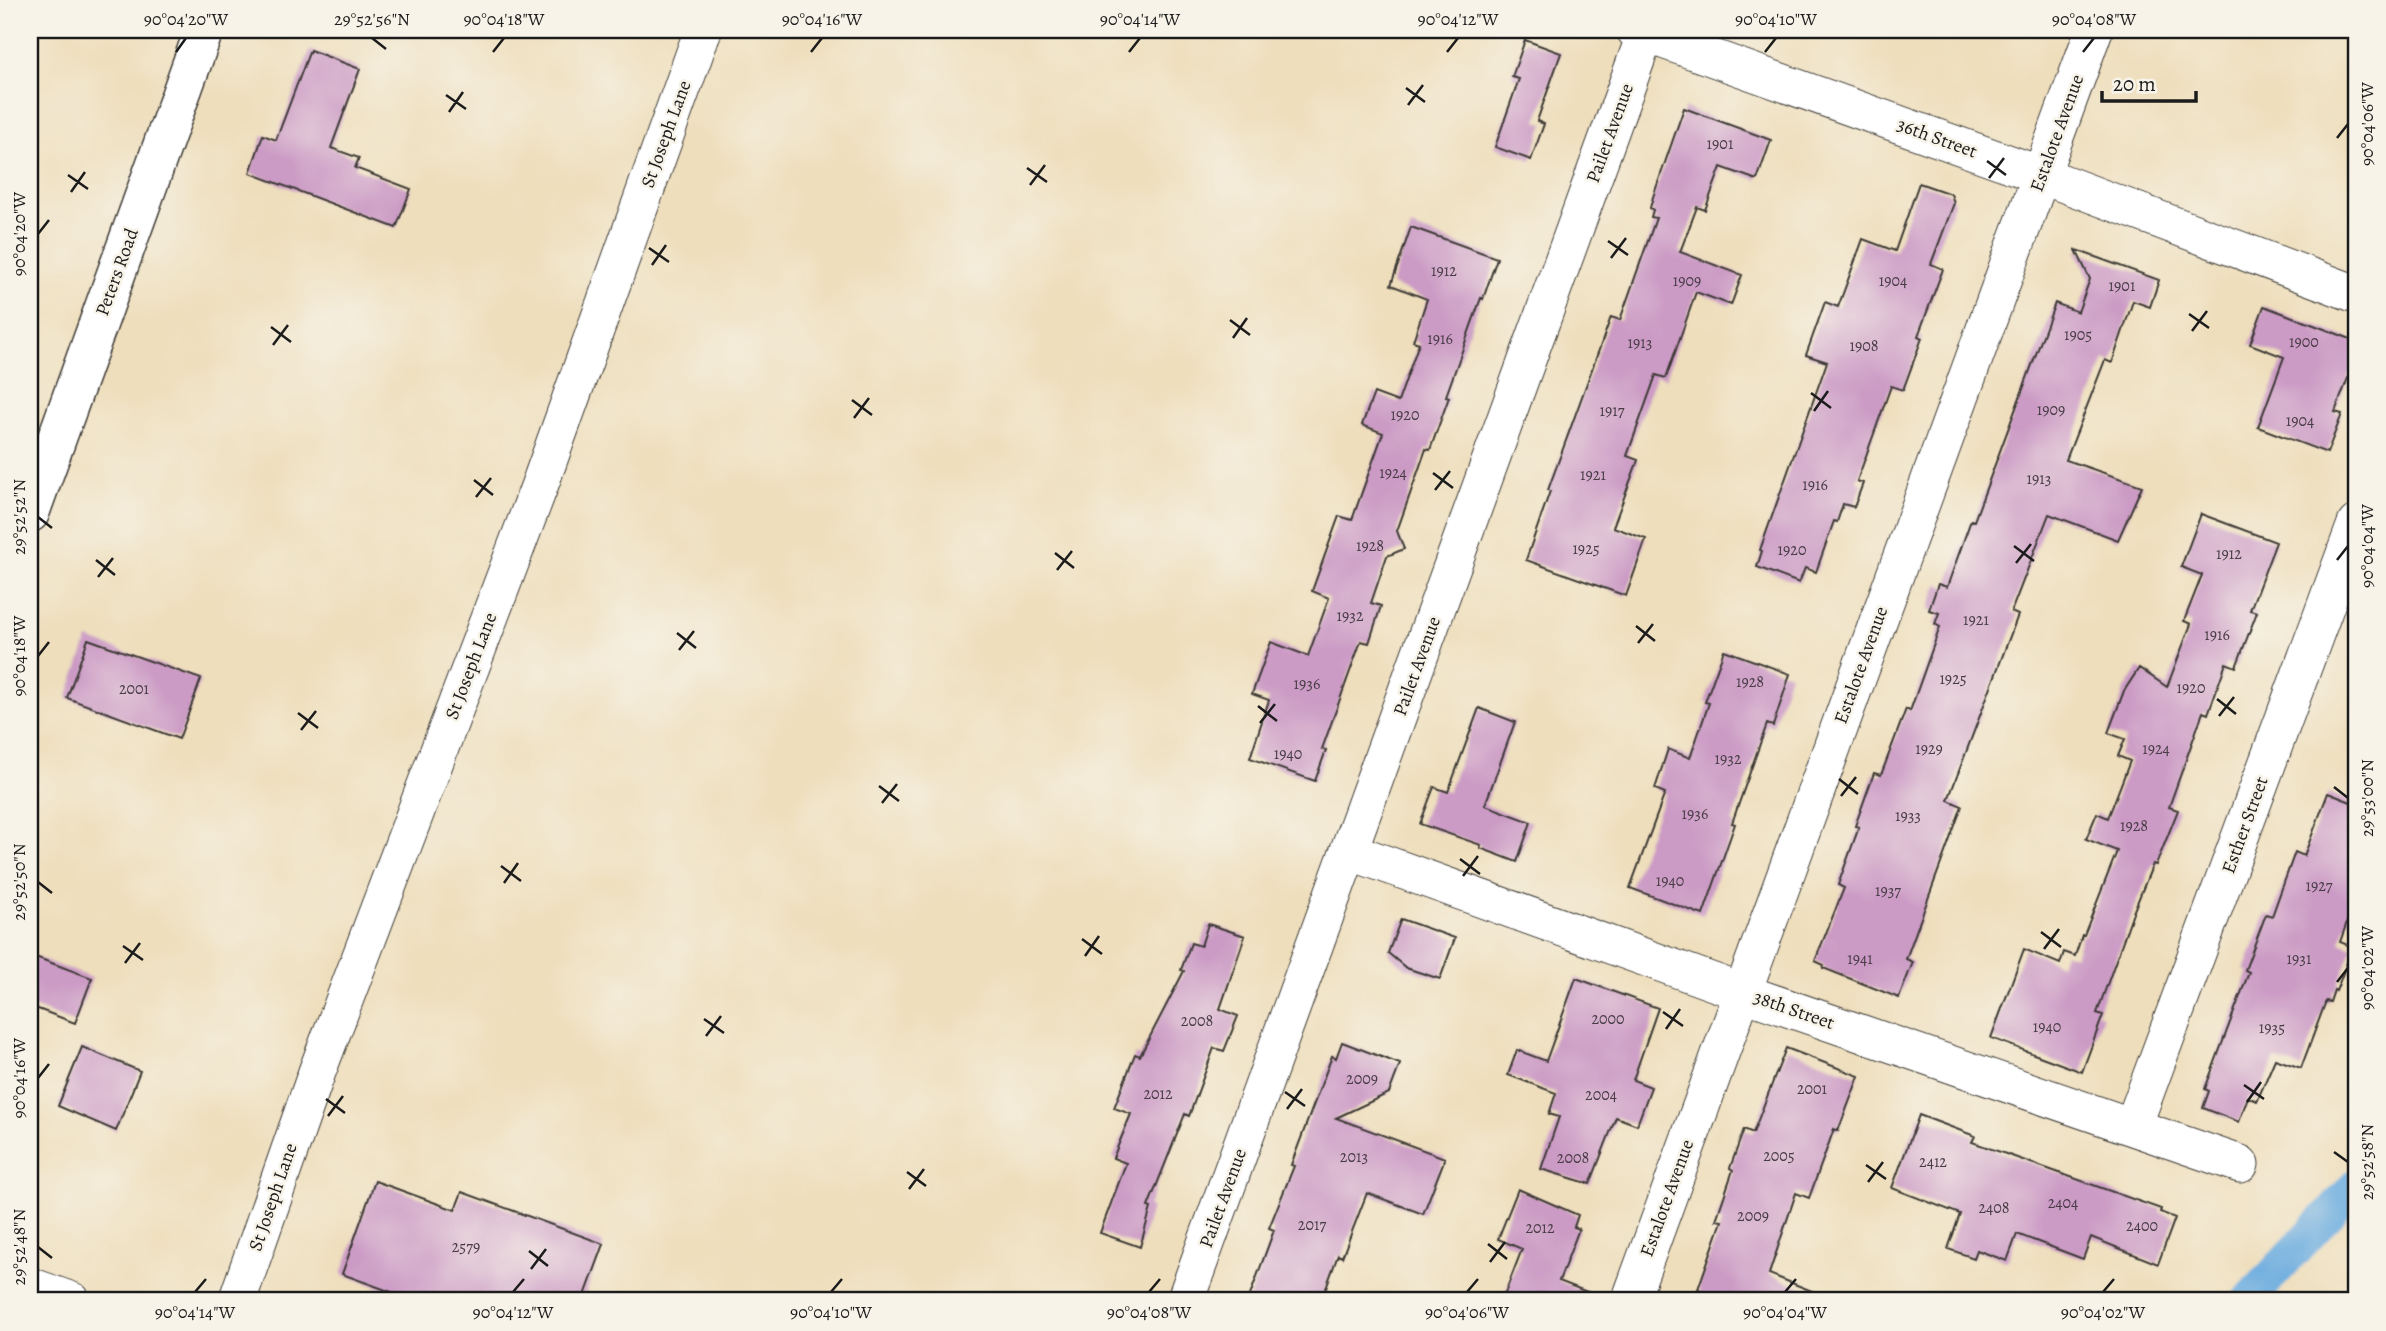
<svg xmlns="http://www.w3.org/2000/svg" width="2386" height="1331" font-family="Alegreya,serif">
	<rect width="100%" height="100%" fill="#f7f3e8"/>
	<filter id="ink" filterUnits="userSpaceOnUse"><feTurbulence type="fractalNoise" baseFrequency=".0143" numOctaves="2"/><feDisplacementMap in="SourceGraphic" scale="14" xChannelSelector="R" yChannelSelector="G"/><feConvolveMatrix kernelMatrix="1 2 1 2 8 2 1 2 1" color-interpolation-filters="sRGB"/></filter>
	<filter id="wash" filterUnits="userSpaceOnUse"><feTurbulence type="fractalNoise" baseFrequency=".00686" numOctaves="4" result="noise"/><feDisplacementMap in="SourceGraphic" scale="28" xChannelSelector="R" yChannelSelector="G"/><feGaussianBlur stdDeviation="1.57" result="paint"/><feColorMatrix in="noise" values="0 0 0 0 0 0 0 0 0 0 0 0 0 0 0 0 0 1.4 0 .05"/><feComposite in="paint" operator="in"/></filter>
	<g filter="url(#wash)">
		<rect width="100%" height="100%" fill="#eedebc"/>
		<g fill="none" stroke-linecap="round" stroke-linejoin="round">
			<!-- canal -->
			<path stroke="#6bacdf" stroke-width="33" d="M2248,1301L2356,1185"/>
		</g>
		<g id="blocks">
			<!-- building -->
			<path fill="#cb9ac5" d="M1525,40L1561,53L1537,121L1544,124L1531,160L1495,147L1519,79L1512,77Z
				M310,50L360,69L331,148L359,158L355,168L411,189L396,228L250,173L263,135L276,140Z
				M1684,108L1771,140L1757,180L1721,167L1705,210L1697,207L1680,252L1742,275L1731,305L1696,292L1666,378L1656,375L1627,456L1638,460L1613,527L1646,539L1626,596L1526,560L1550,491L1548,490L1611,317L1620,320L1656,218L1651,217L1653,210L1650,208L1653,197Z
				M1919,183L1951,194L1954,203L1931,264L1943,269L1918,336L1922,338L1903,390L1891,386L1857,481L1863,483L1854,507L1843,504L1837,522L1834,521L1816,572L1805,568L1799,583L1757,567L1762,551L1760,550L1827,362L1806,355L1825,302L1838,307L1863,239L1895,251Z
				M1411,227L1497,258L1483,299L1481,298L1446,396L1449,397L1430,450L1426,449L1397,531L1404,549L1387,556L1371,603L1381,606L1369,643L1361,641L1322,749L1326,750L1315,781L1250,758L1269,700L1252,694L1271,642L1308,656L1329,598L1312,591L1339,516L1352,520L1383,433L1362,425L1374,393L1398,402L1419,343L1413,341L1427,299L1391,285Z
				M2076,250L2159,280L2150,307L2133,301L2112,363L2105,360L2066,460L2142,486L2118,540L2049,514L2011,612L2018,615L1948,800L1962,806L1906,959L1913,962L1899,998L1823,968L1824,965L1815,961L1844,888L1838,885L1859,827L1855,826L1874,773L1881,775L1906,709L1910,711L1940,627L1935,624L1939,613L1929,610L1938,584L1947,587L1971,520L1974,521L2055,303L2078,312L2090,279Z
				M2264,306L2356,341V357L2335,412L2342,414L2327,453L2258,427L2284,357L2250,344Z
				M2201,514L2276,542L2250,610L2257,612L2236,667L2226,663L2208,714L2203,712L2169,807L2178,810L2156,865L2153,864L2132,915L2097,1013L2103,1015L2082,1072L1991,1038L2024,949L2060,964L2064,952L2075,956L2082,935H2084L2117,851L2086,839L2097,813L2108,818L2130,761L2118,756L2125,739L2108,733L2124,691L2139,668L2167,687L2191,624L2184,621L2202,575L2181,567Z
				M88,639L201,679L179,739L67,698Z
				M1724,650L1790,674L1773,726L1767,724L1732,823L1735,824L1703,915L1630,888L1665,793L1655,789L1668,749L1690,758L1709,703L1705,702Z
				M1479,708L1515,722L1485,805L1531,822L1517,862L1480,848L1481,845L1420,824L1434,787L1448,792Z
				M2328,793L2356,804V897L2340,942L2353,947L2336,991L2334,990L2330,1002L2326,1001L2301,1068L2275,1059L2257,1101L2248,1097L2239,1122L2203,1108L2209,1091L2205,1089L2249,972L2245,970L2266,914L2272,916L2295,852L2304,856Z
				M1401,919L1455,938L1440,979L1406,968L1388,953Z
				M1208,924L1245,936L1220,1009L1238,1016L1224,1051L1214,1048L1189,1116L1185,1114L1148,1207L1151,1208L1140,1247L1100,1233L1126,1163L1113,1158L1131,1114L1114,1108L1135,1054L1140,1056L1184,971L1181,970L1191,943L1201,946Z
				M30,955L92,978L75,1023L30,1006Z
				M1576,978L1658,1008L1633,1080L1651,1087L1637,1125L1616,1117L1590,1184L1541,1169L1559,1117L1549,1114L1556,1093L1508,1075L1517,1050L1546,1061Z
				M1342,1042L1400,1064L1389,1093L1336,1118L1445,1158L1423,1214L1367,1193L1342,1257L1338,1255L1321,1301H1248L1274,1230L1269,1228L1294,1166L1291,1165L1332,1056L1336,1058Z
				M82,1047L140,1071L116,1131L58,1106Z
				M1786,1048L1859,1076L1838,1131L1834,1129L1809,1198L1796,1193L1769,1274L1832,1299V1301H1696L1701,1290L1698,1289L1722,1221L1716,1220L1733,1170L1730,1168L1744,1129L1753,1133Z
				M1919,1115L1975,1136L1972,1142L2161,1209L2160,1212L2175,1218L2158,1264L2091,1237L2083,1259L2017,1234L2007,1261L1977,1250L1974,1258L1948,1249L1960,1214L1892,1188Z
				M375,1181L455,1210L462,1192L604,1244L583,1301H416L342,1274Z
				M1518,1189L1578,1215L1574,1227L1579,1229L1559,1281L1605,1299V1301H1502L1522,1249L1498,1239Z"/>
		</g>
	</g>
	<g filter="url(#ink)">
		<use href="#blocks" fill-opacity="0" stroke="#3c3934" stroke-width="2"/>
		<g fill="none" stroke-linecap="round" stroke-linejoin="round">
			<defs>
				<path id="street" d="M1635,30L2041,175L2356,294
					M1349,851L1741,992L2240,1164
					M2133,1126L2356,524
					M30,1286L72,1301
					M237,1301L317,1072L539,487L703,30
					M1185,1301L1647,30
					M1630,1301L2094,30"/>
				<path id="secondary" d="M30,513L204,30"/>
			</defs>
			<!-- street casing -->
			<use href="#street" stroke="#3c3934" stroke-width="39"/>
			<!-- secondary casing -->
			<use href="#secondary" stroke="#3c3934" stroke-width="41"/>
			<!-- street -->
			<use href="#street" stroke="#fff" stroke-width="37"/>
			<!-- secondary -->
			<use href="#secondary" stroke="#fff" stroke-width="38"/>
		</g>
	</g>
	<!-- ticks -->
	<path fill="none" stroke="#1c1c1c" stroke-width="2.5" d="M372,38L386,49M176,52L186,38M493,52L504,38M811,52L822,38M1129,52L1140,38M1447,52L1458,38M1765,52L1776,38M2083,52L2094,38M1406,88L1425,102M446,95L466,109M1408,105L1423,85M449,112L463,92M2337,138L2348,124M1987,161L2006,175M1027,168L1047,182M68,175L88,189M1989,178L2004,158M1030,185L1045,165M71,192L85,172M38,234L49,220M1608,241L1628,255M649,248L669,262M1611,258L1626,238M652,265L666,245M2189,314L2209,328M1230,320L1250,335M271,327L291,342M2192,331L2207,311M1233,338L1247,318M273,345L288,325M1811,393L1831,408M852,400L872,415M1814,411L1828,391M854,418L869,398M1433,473L1453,488M474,480L493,495M1435,490L1450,471M476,497L491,478M38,517L52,528M2014,546L2034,561M1055,553L1074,568M96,560L115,575M2337,560L2348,546M2016,563L2031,544M1057,570L1072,551M98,577L113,558M1636,626L1655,641M677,633L696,648M1638,643L1653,624M679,650L694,631M38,656L49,642M2217,699L2236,714M1258,706L1277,721M298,713L318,728M2219,716L2234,697M1260,723L1275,704M301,730L316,711M1839,779L1858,794M879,786L899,801M2334,787L2348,798M1841,796L1856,777M882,803L897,784M1460,859L1480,874M501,866L521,881M1463,876L1478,856M38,882L52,893M504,883L518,863M2041,932L2061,947M1082,939L1102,954M123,946L143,960M2044,949L2059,929M1085,956L1099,936M125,963L140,943M2337,982L2348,968M1663,1012L1683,1026M704,1019L724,1033M1666,1029L1680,1009M706,1036L721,1016M38,1078L49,1064M2244,1085L2264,1099M1285,1092L1305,1106M326,1099L345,1113M2247,1102L2261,1082M1287,1109L1302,1089M328,1116L343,1096M2334,1152L2348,1162M1866,1165L1886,1179M907,1172L926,1186M1868,1182L1883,1162M909,1189L924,1169M1488,1244L1507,1259M38,1247L52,1258M529,1251L548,1266M1490,1262L1505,1242M531,1269L546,1249M195,1292L206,1279M513,1292L524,1279M831,1292L842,1279M1149,1292L1160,1279M1467,1292L1478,1279M1785,1292L1796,1279M2103,1292L2114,1279"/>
	<g text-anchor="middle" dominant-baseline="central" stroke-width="5" stroke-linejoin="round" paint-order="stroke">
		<!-- number labels -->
		<g font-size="16" fill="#483c46">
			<text x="1720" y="144">1901</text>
			<text x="1444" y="271">1912</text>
			<text x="1687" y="281">1909</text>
			<text x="1893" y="281">1904</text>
			<text x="2122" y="286">1901</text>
			<text x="2078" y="335">1905</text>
			<text x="1440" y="339">1916</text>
			<text x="2304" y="342">1900</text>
			<text x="1640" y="343">1913</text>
			<text x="1864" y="346">1908</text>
			<text x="2051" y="410">1909</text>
			<text x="1612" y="411">1917</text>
			<text x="1405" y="415">1920</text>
			<text x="2300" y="421">1904</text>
			<text x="1393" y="473">1924</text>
			<text x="1593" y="475">1921</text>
			<text x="2039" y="479">1913</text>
			<text x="1815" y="485">1916</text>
			<text x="1370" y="546">1928</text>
			<text x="1586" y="549">1925</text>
			<text x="1792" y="550">1920</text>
			<text x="2229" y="554">1912</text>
			<text x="1350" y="616">1932</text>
			<text x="1976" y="620">1921</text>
			<text x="2217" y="635">1916</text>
			<text x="1953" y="679">1925</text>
			<text x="1750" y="682">1928</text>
			<text x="1307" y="684">1936</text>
			<text x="2191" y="688">1920</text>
			<text x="134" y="689">2001</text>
			<text x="1929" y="749">1929</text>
			<text x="2156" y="749">1924</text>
			<text x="1288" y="754">1940</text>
			<text x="1728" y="759">1932</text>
			<text x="1695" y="814">1936</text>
			<text x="1908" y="816">1933</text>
			<text x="2134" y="826">1928</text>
			<text x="1670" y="881">1940</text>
			<text x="2319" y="886">1927</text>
			<text x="1888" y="891">1937</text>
			<text x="1860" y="959">1941</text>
			<text x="2299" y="959">1931</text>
			<text x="1608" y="1019">2000</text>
			<text x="1197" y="1021">2008</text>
			<text x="2047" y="1027">1940</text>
			<text x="2272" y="1028">1935</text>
			<text x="1362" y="1079">2009</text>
			<text x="1812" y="1089">2001</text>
			<text x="1158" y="1094">2012</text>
			<text x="1601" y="1095">2004</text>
			<text x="1779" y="1156">2005</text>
			<text x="1354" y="1157">2013</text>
			<text x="1573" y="1158">2008</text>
			<text x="1933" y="1162">2412</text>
			<text x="2063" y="1203">2404</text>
			<text x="1994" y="1208">2408</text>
			<text x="1753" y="1216">2009</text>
			<text x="1312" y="1225">2017</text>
			<text x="2142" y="1226">2400</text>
			<text x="1540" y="1228">2012</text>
			<text x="466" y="1247">2579</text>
		</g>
		<!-- street labels -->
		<g font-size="19" fill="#1c1c1c" stroke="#f7f3e8">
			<text transform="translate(1610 133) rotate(-70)">Pailet Avenue</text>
			<text transform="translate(2057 133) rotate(-70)">Estalote Avenue</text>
			<text transform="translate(666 134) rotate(-70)">St Joseph Lane</text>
			<text transform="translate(1937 138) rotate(20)">36th Street</text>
			<text transform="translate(117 272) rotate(-70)">Peters Road</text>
			<text transform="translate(1861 665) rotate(-70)">Estalote Avenue</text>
			<text transform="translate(471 666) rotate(-69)">St Joseph Lane</text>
			<text transform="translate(1417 666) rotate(-70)">Pailet Avenue</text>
			<text transform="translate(2245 825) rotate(-70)">Esther Street</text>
			<text transform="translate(1794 1010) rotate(19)">38th Street</text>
			<text transform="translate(273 1197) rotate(-71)">St Joseph Lane</text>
			<text transform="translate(1223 1198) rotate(-70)">Pailet Avenue</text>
			<text transform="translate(1667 1198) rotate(-70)">Estalote Avenue</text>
		</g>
	</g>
	<!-- margin -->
	<rect width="2386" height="1331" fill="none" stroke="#f7f3e8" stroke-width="77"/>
	<!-- scale -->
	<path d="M2102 91v10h94v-10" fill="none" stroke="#1c1c1c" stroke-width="3.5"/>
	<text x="2113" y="91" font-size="21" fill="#1c1c1c" stroke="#f7f3e8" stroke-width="5" paint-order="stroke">20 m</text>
	<rect x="38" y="38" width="2310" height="1254" fill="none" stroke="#1c1c1c" stroke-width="2.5"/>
	<g font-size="18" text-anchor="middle" fill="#1c1c1c">
		<text x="186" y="25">90°04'20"W</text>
		<text x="372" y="25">29°52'56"N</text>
		<text x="504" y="25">90°04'18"W</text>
		<text x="822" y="25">90°04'16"W</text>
		<text x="1140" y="25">90°04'14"W</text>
		<text x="1458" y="25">90°04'12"W</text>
		<text x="1776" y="25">90°04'10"W</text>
		<text x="2094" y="25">90°04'08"W</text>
		<text transform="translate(2367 124) rotate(-90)" y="6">90°04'06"W</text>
		<text transform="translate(19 234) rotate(-90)" y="6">90°04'20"W</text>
		<text transform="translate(19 517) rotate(-90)" y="6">29°52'52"N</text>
		<text transform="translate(2367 546) rotate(-90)" y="6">90°04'04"W</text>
		<text transform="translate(19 656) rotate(-90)" y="6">90°04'18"W</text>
		<text transform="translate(2367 798) rotate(-90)" y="6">29°53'00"N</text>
		<text transform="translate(19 882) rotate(-90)" y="6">29°52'50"N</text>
		<text transform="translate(2367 968) rotate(-90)" y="6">90°04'02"W</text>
		<text transform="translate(19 1078) rotate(-90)" y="6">90°04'16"W</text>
		<text transform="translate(2367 1162) rotate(-90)" y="6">29°52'58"N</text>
		<text transform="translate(19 1247) rotate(-90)" y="6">29°52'48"N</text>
		<text x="195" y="1318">90°04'14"W</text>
		<text x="513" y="1318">90°04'12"W</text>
		<text x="831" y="1318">90°04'10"W</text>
		<text x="1149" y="1318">90°04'08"W</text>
		<text x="1467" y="1318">90°04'06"W</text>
		<text x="1785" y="1318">90°04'04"W</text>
		<text x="2103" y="1318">90°04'02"W</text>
	</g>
</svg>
